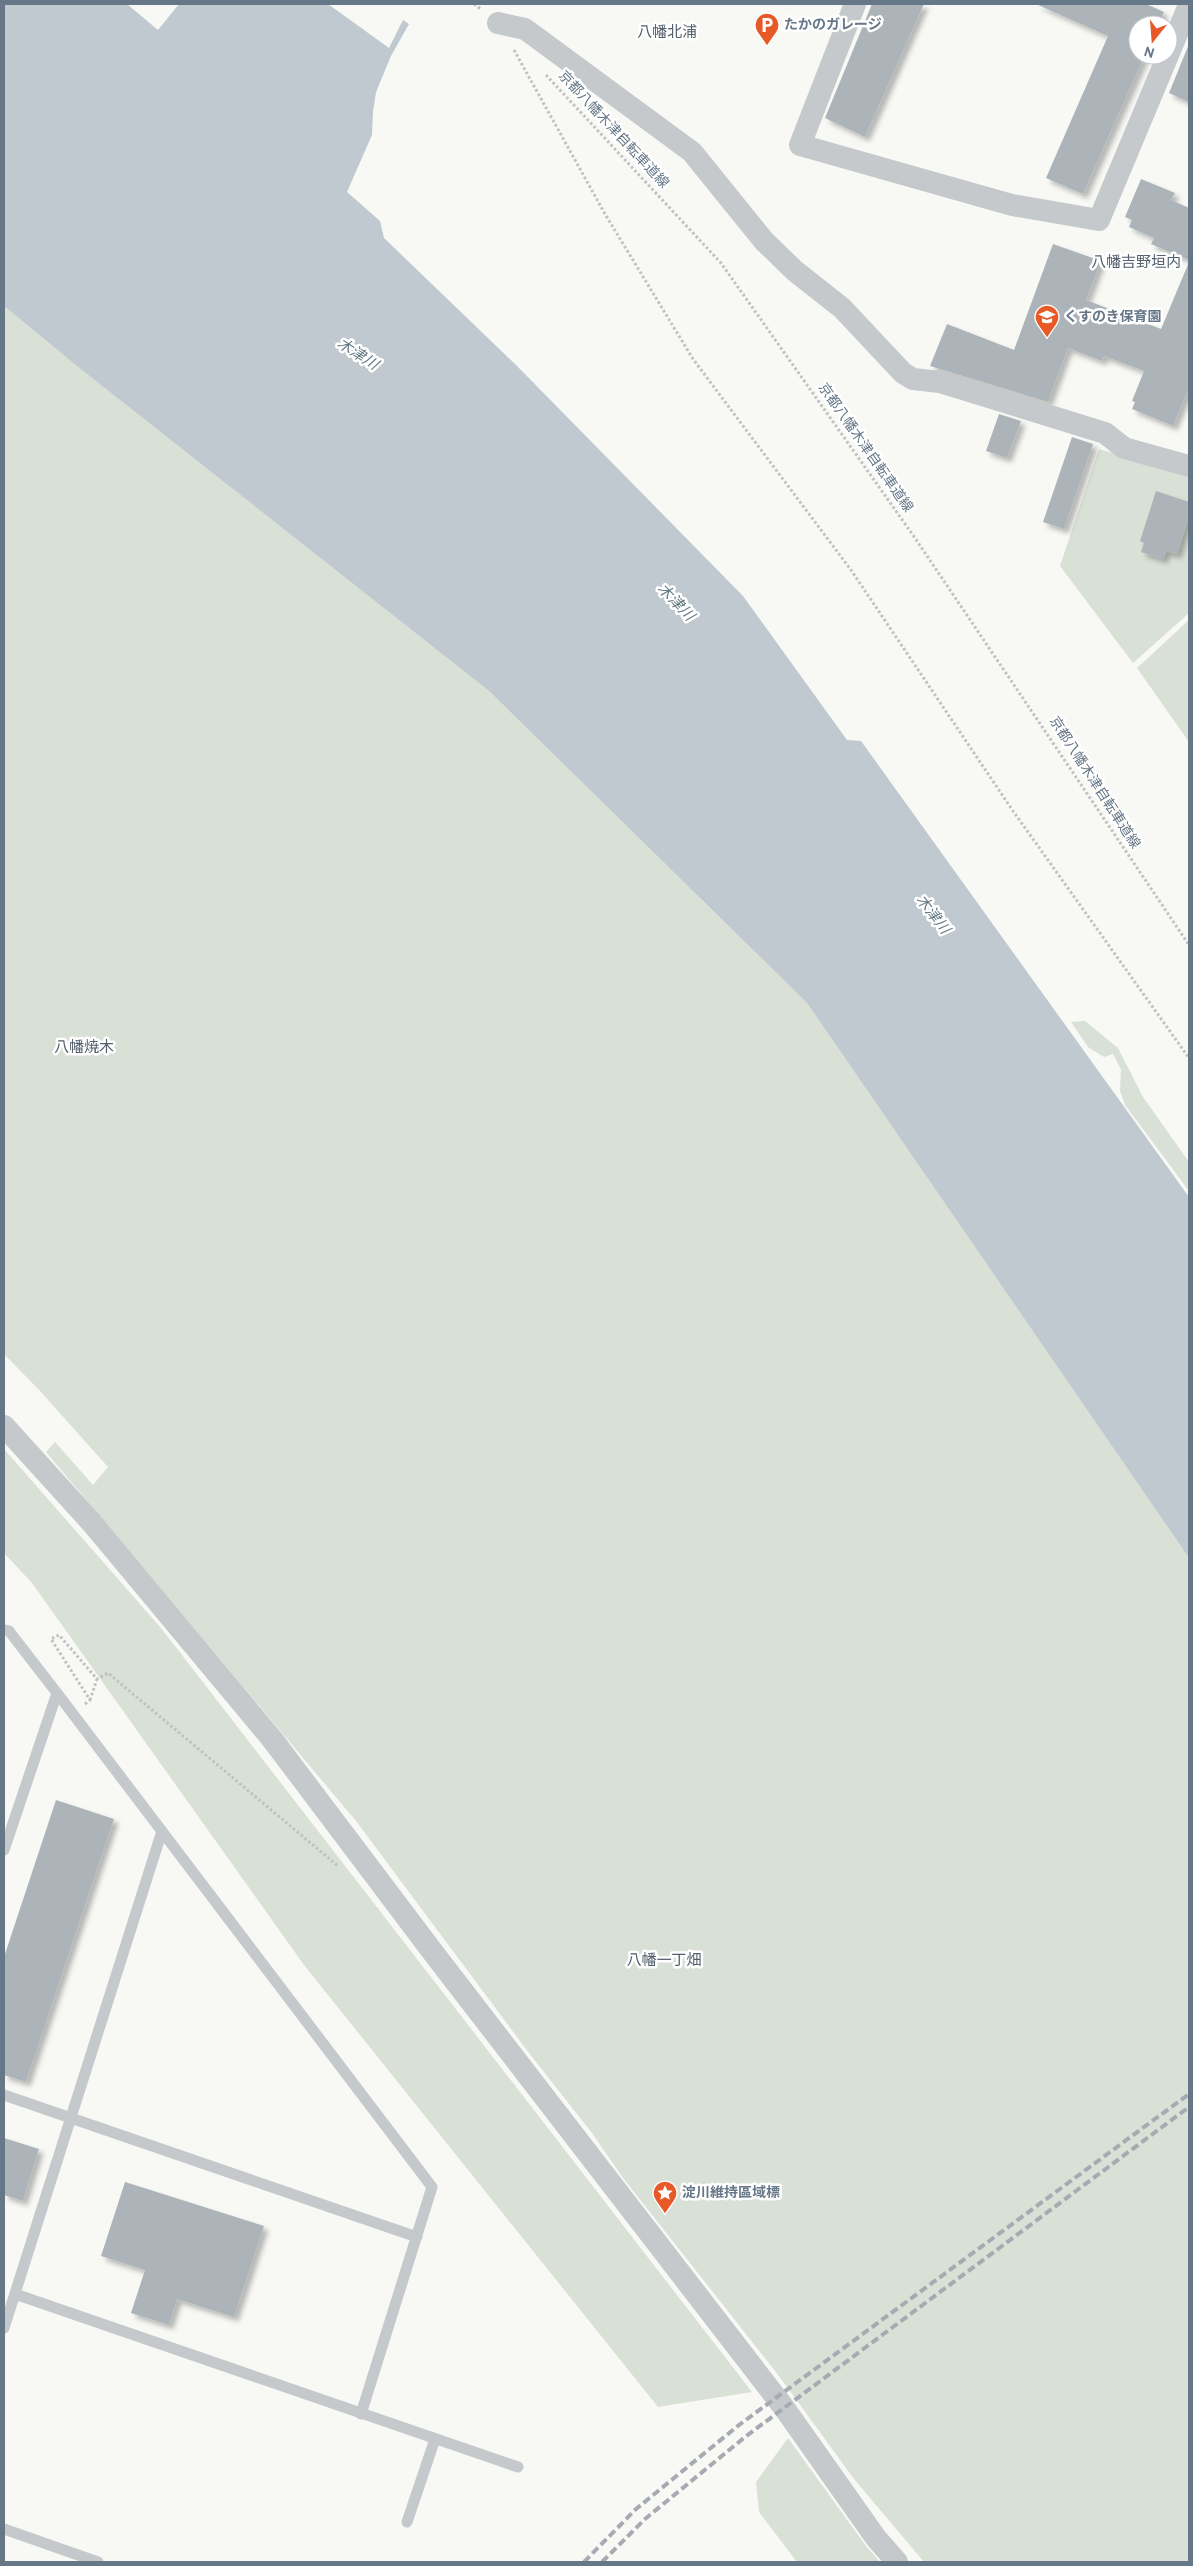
<svg xmlns="http://www.w3.org/2000/svg" width="1193" height="2566" font-family="Overpass,'Noto Sans JP',sans-serif">
	<defs>
		<filter id="shadow"><feDropShadow dx="4.5" dy="4.5" stdDeviation="2.5" flood-color="#0004"/></filter>
	</defs>
	<rect width="100%" height="100%" fill="#f8f8f5"/>
	<!-- green -->
	<path fill="#d9e0d6" d="M4,306L78,367L489,691L807,1003L1189,1558V2562H924L854,2479L779,2376L623,2178L592,2133L529,2053L356,1821L46,1452L55,1442L93,1485L108,1467L41,1392L4,1354Z
		M1099,449L1189,475V613L1133,663L1060,566Z
		M1189,620V742L1137,668Z
		M1085,1021L1118,1048L1143,1097L1189,1162V1191L1125,1105L1120,1091L1121,1069L1113,1054L1104,1057L1088,1047L1071,1022Z
		M4,1449L161,1628L752,2392L658,2407L304,1965L32,1583L4,1553Z
		M788,2438L866,2546L880,2562H797L759,2512L756,2482Z"/>
	<!-- water -->
	<path fill="#c0c9cf" d="M4,4H127L158,30L179,4H328L389,48L403,20L409,24L391,56L376,92L373,112L372,135L347,192L380,221L384,238L517,366L743,596L847,740L861,741L1189,1197V1558L807,1003L489,691L78,367L4,306Z"/>
	<!-- building -->
	<path fill="#acb4ba" filter="url(#shadow)" d="M872,4H924L865,137L825,118Z
		M1036,4H1146L1164,12L1158,25H1138V55H1145L1083,194L1046,178L1108,36Z
		M1189,44V102L1169,93Z
		M1141,179L1175,193L1171,200L1189,208V260L1151,244L1154,238L1129,227L1132,220L1125,217Z
		M1053,244L1101,261L1086,300L1161,329L1189,262V388L1173,426L1132,409L1135,402L1132,401L1144,371L1104,356L1102,361L1068,348L1048,402L930,366L947,324L1014,350Z
		M999,414L1021,421L1007,458L986,451Z
		M1072,437L1093,444L1064,529L1043,522Z
		M1156,491L1189,502V516L1177,554L1166,551L1163,559L1141,552L1144,543L1140,541Z
		M56,1800L114,1819L26,2082L4,2075V1957Z
		M4,2138L39,2149L23,2201L4,2195Z
		M125,2182L264,2226L234,2317L177,2299L169,2325L131,2313L145,2270L101,2256Z"/>
	<g fill="none" stroke-linecap="round" stroke-linejoin="round">
		<!-- path -->
		<path stroke="#bfc1c3" stroke-width="3" stroke-dasharray="2.5 2.5" stroke-linecap="butt" d="M474,4L482,10
			M514,50L605,214L693,359L851,570L1013,811L1189,1058
			M546,75L721,263L915,538L1189,945
			M90,1700L97,1679
			M85,1704L90,1700L51,1639L59,1635L97,1679L108,1673L338,1866"/>
		<!-- service -->
		<path stroke="#c5c9cc" stroke-width="11" d="M4,1630L9,1631L57,1693L432,2187L361,2414
			M4,1850L57,1693
			M4,2095L417,2237
			M15,2294L518,2467
			M4,2328L162,1831
			M407,2522L435,2439
			M4,2529L98,2562"/>
		<!-- minor -->
		<path stroke="#c5c9cc" stroke-width="22" d="M855,4L800,145L1012,205L1099,220L1189,5
			M498,23L525,29L692,152L764,241L795,271L842,308L903,373L913,379L940,382L1105,433L1124,448L1189,466
			M4,1426L92,1523L272,1739L435,1955L785,2409L876,2538L897,2562"/>
		<!-- rail -->
		<path stroke="#a5abb1" stroke-width="4" stroke-dasharray="8 4" stroke-linecap="butt" d="M584,2562L636,2509L739,2425L1189,2094
			M602,2562L645,2519L745,2437L1189,2107"/>
	</g>
	<!-- icons -->
	<defs>
		<symbol id="parking-pin" viewBox="-11 -11 22 30"><path d="M0 17L-7.5 6A9.5 9.5 0 1 1 7.5 6Z" fill="#e75926" stroke="#fff"/><path d="M-3.5-5.5H1a3.5 3.5 0 0 1 0 7H-1V5.5H-3.5ZM-1-3.4V-.6H.8a1.4 1.4 0 0 0 0-2.8Z" fill="#fff"/></symbol>
		<symbol id="school-pin" viewBox="-11 -11 22 30"><path d="M0 17L-7.5 6A9.5 9.5 0 1 1 7.5 6Z" fill="#e75926" stroke="#fff"/><path d="M0-5L7-2L0 1L-7-2ZM-4 1L0 2.5L4 1V4Q0 6-4 4Z" fill="#fff"/></symbol>
		<symbol id="sight-pin" viewBox="-11 -11 22 30"><path d="M0 17L-7.5 6A9.5 9.5 0 1 1 7.5 6Z" fill="#e75926" stroke="#fff"/><path d="M0-6L1.8-2.2L6-1.7L2.9 1.2L3.7 5.4L0 3.3L-3.7 5.4L-2.9 1.2L-6-1.7L-1.8-2.2Z" fill="#fff"/></symbol>
	</defs>
	<g fill-rule="evenodd">
		<use href="#parking-pin" x="753" y="11" width="28" height="38"/>
		<use href="#school-pin" x="1033" y="303" width="28" height="38"/>
		<use href="#sight-pin" x="651" y="2179" width="28" height="38"/>
	</g>
	<g text-anchor="middle" dominant-baseline="central" stroke-width="5" stroke-linejoin="round" paint-order="stroke">
		<!-- poi labels -->
		<g font-size="14" font-weight="bold" fill="#667787" stroke="#fff" text-anchor="start">
			<text x="784" y="25">たかのガレージ</text>
			<text x="1064" y="317">くすのき保育園</text>
			<text x="682" y="2193">淀川維持區域標</text>
		</g>
		<!-- street labels -->
		<g font-size="14" fill="#667787" stroke="#fff">
			<text transform="translate(613 130) rotate(47)">京都八幡木津自転車道線</text>
			<text transform="translate(865 448) rotate(55)">京都八幡木津自転車道線</text>
			<text transform="translate(1094 783) rotate(57)">京都八幡木津自転車道線</text>
		</g>
		<!-- neighbourhood labels -->
		<g font-size="15" fill="#54606c" stroke="#fff">
			<text x="667" y="33">八幡北浦</text>
			<text x="1136" y="263">八幡吉野垣内</text>
			<text x="84" y="1048">八幡焼木</text>
			<text x="664" y="1961">八幡一丁畑</text>
		</g>
		<!-- water labels -->
		<g font-size="15" font-style="italic" fill="#627883" stroke="#fff">
			<text transform="translate(357 355) rotate(33)">木津川</text>
			<text transform="translate(675 603) rotate(46)">木津川</text>
			<text transform="translate(932 915) rotate(52)">木津川</text>
		</g>
	</g>
	<!-- border -->
	<rect width="1193" height="2566" fill="none" stroke="#667787" stroke-width="10"/>
	<!-- north arrow -->
	<g transform="translate(1153 40) rotate(197)"><circle r="24" fill="#ffffff" stroke="#c2c9cf"/>
	<path d="M0-4L9 19L0 12L-9 19Z" fill="#e75926"/>
	<text y="-8" font-size="14" font-weight="bold" text-anchor="middle" fill="#667787">N</text>
	</g>
</svg>
